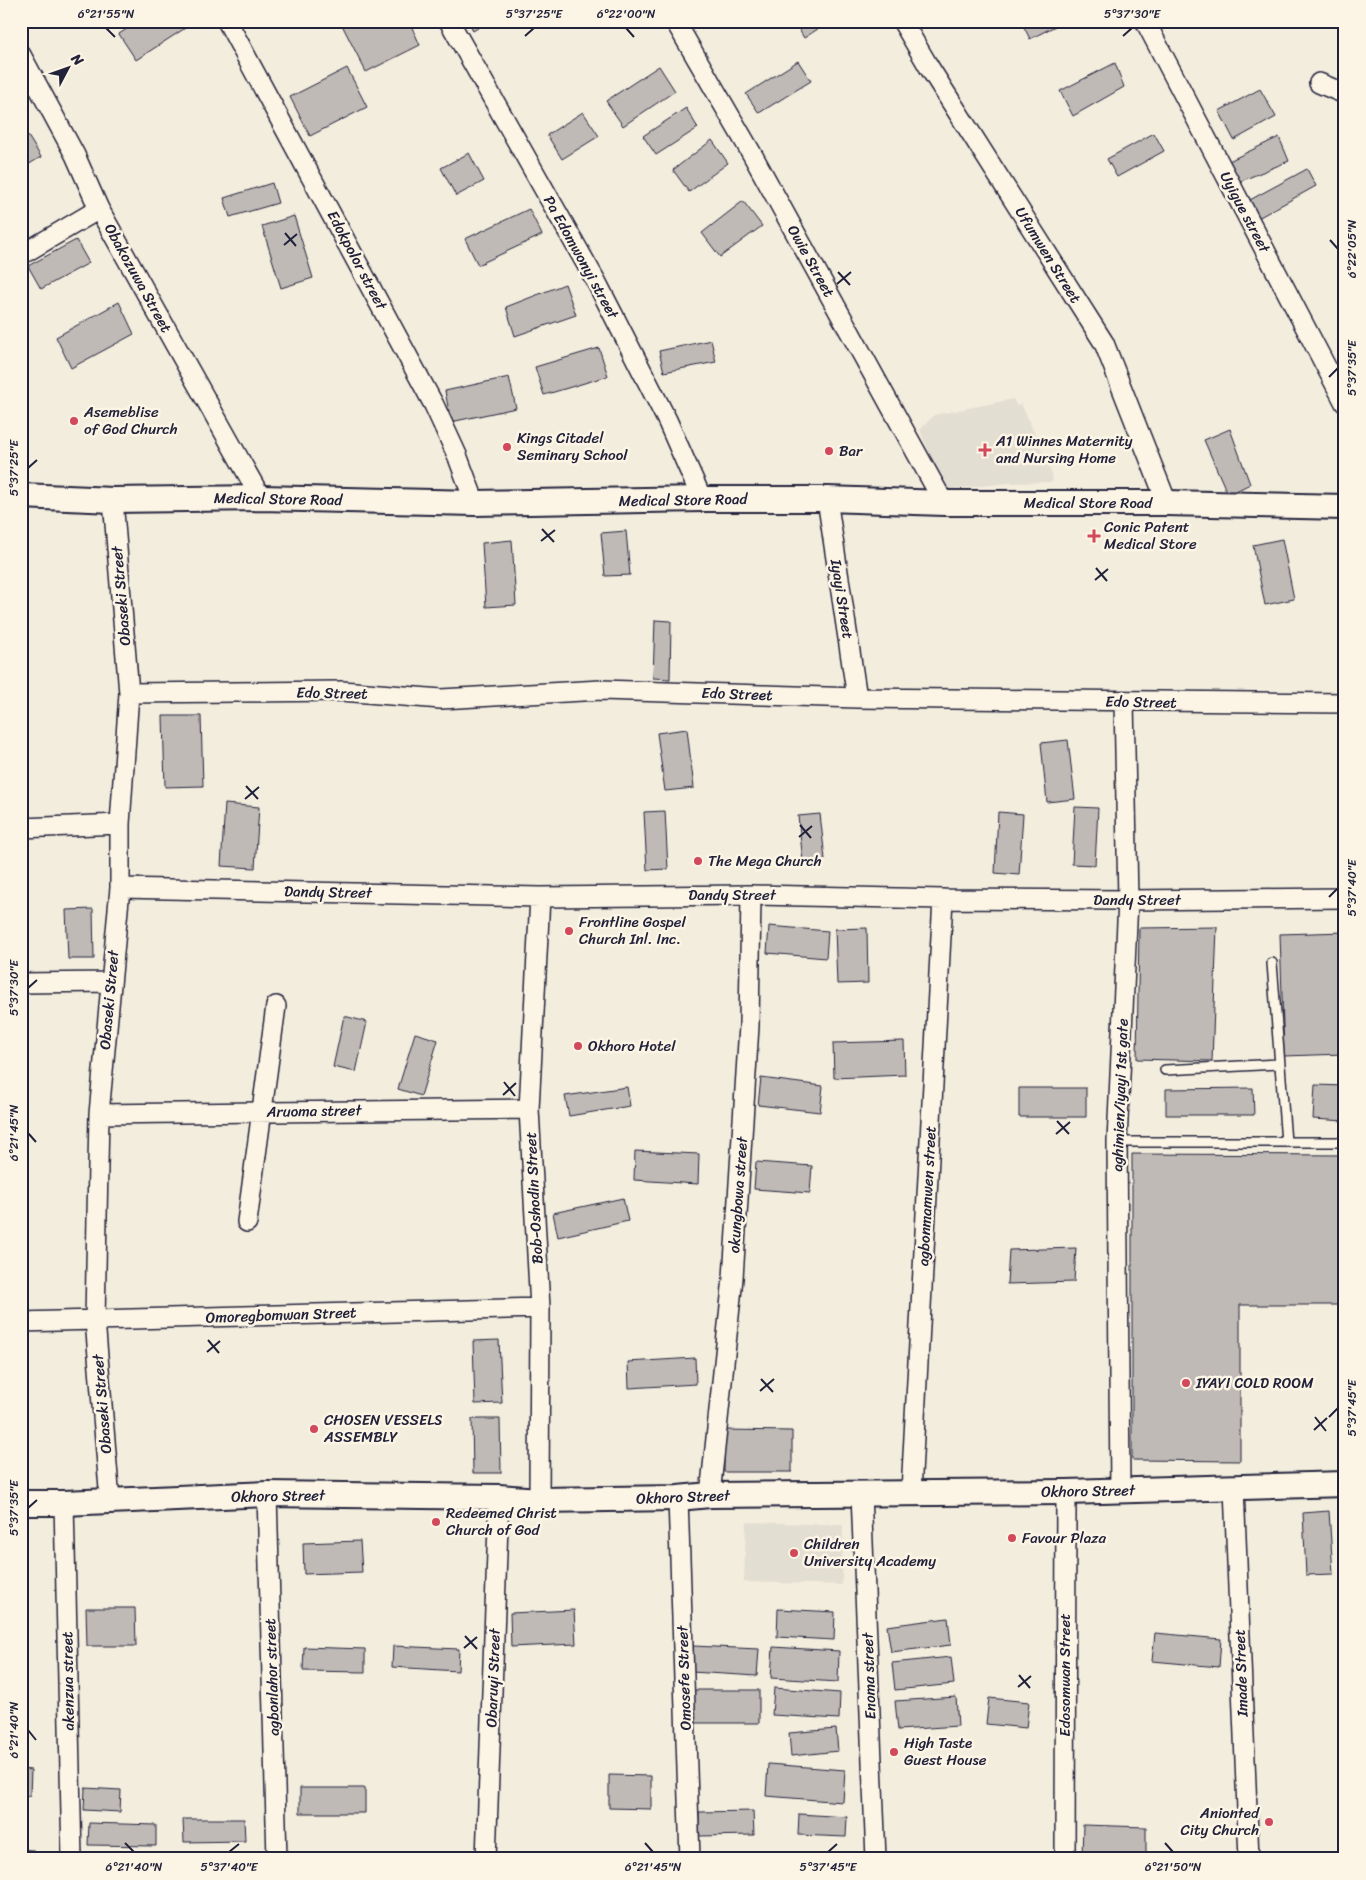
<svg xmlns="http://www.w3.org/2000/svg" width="1366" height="1880" font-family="Sriracha,sans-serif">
	<rect width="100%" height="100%" fill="#f3edde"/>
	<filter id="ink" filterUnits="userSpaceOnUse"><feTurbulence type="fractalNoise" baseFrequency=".02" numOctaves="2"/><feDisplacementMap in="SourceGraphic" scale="10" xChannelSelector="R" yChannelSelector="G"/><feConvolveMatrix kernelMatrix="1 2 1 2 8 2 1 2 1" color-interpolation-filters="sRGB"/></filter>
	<g filter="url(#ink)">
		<!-- built -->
		<path fill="#e3ded2" d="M1013,399L1017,406L1021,404L1026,414L1052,475L1053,482L1008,483L943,490L920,430L934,415Z
			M746,1522L843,1525L842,1585L744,1582Z"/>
		<!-- building -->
		<path fill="#bfbab6" stroke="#22223b" d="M139,21H187L190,25L136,60L119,34Z
			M344,21H409L420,45L366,72L341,23Z
			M469,21H489L473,31Z
			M794,21H830L804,38Z
			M1021,21H1065L1030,39Z
			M798,61L811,81L759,113L746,94Z
			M1115,63L1124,87L1073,116L1060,91Z
			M659,66L675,91L623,126L606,101Z
			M347,68L367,107L310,136L290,97Z
			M1260,89L1276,117L1234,140L1219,111Z
			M686,108L698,128L656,155L643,136Z
			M583,112L599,136L562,159L547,135Z
			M1154,133L1164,151L1117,177L1107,159Z
			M28,136L41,157L21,169V140Z
			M1279,137L1289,161L1236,183L1229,161Z
			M712,140L728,163L689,192L673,170Z
			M469,153L484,181L456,196L441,168Z
			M1307,169L1316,186L1258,218L1248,201Z
			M272,183L278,203L230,217L224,198Z
			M743,201L762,226L720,257L702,233Z
			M529,209L542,235L478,265L465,239Z
			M294,216L313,278L281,288L262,226Z
			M76,240L89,263L41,289L28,266Z
			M565,284L576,315L515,336L506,307Z
			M119,302L134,334L71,368L56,337Z
			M711,340L716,362L664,372L659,351Z
			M599,348L608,376L544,395L535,367Z
			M509,377L516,408L451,422L445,391Z
			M1230,429L1250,484L1228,495L1204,440Z
			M626,531L630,575L605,576L601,533Z
			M1282,539L1294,599L1265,605L1253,545Z
			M512,540L516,605L486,607L482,543Z
			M655,620L671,621L670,679L653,678Z
			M21,671H24L25,705H21Z
			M163,716H201L203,786L165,787Z
			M687,729L694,788L665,791L657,733Z
			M1068,740L1075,799L1047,802L1041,743Z
			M225,804L259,807L255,868L221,866Z
			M1075,807L1098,808L1095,865L1072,864Z
			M665,811L668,869L647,870L644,812Z
			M998,812L1023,814L1019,875L995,873Z
			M820,814L825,859L803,861L798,816Z
			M93,909L94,959H68L66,910Z
			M769,926L828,931L826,958L767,953Z
			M1217,927L1212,1061L1137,1059L1139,928Z
			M867,928L868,983L837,984L835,929Z
			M1345,932V1054L1284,1056L1280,934Z
			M344,1016L367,1022L356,1072L333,1067Z
			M415,1033L438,1040L421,1096L398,1089Z
			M904,1041L905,1075L834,1078L833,1043Z
			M761,1078L823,1086L820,1112L758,1105Z
			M1315,1085L1345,1086V1121L1313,1119Z
			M627,1087L630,1106L569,1116L565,1096Z
			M1019,1088H1086V1117H1019Z
			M1253,1088L1254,1115H1166V1089Z
			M635,1151L699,1154L698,1184L634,1180Z
			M1132,1154L1345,1155V1305H1240V1461L1132,1460Z
			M756,1162L812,1166L810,1193L754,1189Z
			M623,1198L628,1221L558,1237L553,1213Z
			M1076,1248L1074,1282L1007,1284L1009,1250Z
			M499,1340L502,1403L475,1404L473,1341Z
			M695,1358L696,1384L629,1388L628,1362Z
			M472,1419H500L501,1473H473Z
			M724,1430L792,1431V1472H724Z
			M1329,1511L1333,1574L1306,1575L1303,1513Z
			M360,1541L362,1572L304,1574L303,1543Z
			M86,1608H135L136,1646H87Z
			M778,1609L835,1612L834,1640L777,1637Z
			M574,1610L576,1644L511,1647L510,1613Z
			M948,1618L951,1645L891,1652L887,1626Z
			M1155,1633L1221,1639L1219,1667L1152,1661Z
			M393,1646L459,1649L458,1671L392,1667Z
			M693,1646L759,1649L757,1676L691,1672Z
			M304,1647L365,1649V1672L303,1671Z
			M773,1647L839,1651L838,1682L771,1678Z
			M951,1657L954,1684L895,1690L892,1663Z
			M774,1688L840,1693L839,1719L772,1715Z
			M694,1690H759V1723H694Z
			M956,1697L958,1726L898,1730L895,1701Z
			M989,1698L1029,1702L1026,1728L986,1724Z
			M836,1729L838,1751L791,1756L789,1733Z
			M768,1764L845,1770L843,1802L766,1796Z
			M21,1769L31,1770L30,1796L21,1795Z
			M609,1775L651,1776V1809L609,1808Z
			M85,1788L121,1790L120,1812L84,1810Z
			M300,1788H365V1813H300Z
			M753,1811L754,1835L699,1836V1812Z
			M799,1814L847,1817L846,1837L798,1835Z
			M183,1819H244L245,1841L184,1842Z
			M89,1823L156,1825V1846L88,1845Z
			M1083,1825L1146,1827V1857L1082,1855Z
			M21,1849L33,1850V1859H21Z
			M97,1856L151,1859H97Z"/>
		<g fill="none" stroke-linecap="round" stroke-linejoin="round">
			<defs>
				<path id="service" d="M1272,963L1286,1142
					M1165,1070L1279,1064
					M1117,1142H1345"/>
				<path id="minor" d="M227,21L434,405L457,455L475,503
					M449,21L597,283L667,420L702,499
					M675,21L752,154L944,503
					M902,21L929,67L1104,343L1167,503
					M1145,21L1345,403
					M21,55L75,155L99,209L261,498
					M1319,83L1345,94
					M21,255L99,209
					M827,499L857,698
					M129,693L342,691L441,699L601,690L857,698L1345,703
					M21,828L120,824
					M120,888L540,897L751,895L943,899L1128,900L1345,898
					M21,983L111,982
					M99,1114L529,1109
					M247,1222L276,1006
					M21,1322L540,1308
					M1234,1488L1249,1859
					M1120,1490L1117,1142L1128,900L1124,701
					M911,1492L943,899
					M267,1494L277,1859
					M861,1494L876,1859
					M710,1495L733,1278L749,1026L751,895
					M678,1498L690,1859
					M539,1500L540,1308L529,1109L540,897
					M110,1501L95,1320L99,1114L120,888V824L129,693L113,500
					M64,1503L72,1859
					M486,1859L499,1497
					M1065,1859L1066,1492"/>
				<path id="tertiary" d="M21,496L113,500L261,498L475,503L702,499H827L944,503H1167L1345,507
					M21,1503H64L267,1494L499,1497L539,1500L678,1498L710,1495L1066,1492L1345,1484"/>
			</defs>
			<!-- service casing -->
			<use href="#service" stroke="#22223b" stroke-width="12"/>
			<!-- minor casing -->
			<use href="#minor" stroke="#22223b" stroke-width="22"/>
			<!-- tertiary casing -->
			<use href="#tertiary" stroke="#22223b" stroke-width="28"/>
			<!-- service -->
			<use href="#service" stroke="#fcf5e5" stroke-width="9"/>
			<!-- minor -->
			<use href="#minor" stroke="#fcf5e5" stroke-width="19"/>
			<!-- tertiary -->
			<use href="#tertiary" stroke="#fcf5e5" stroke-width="24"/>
		</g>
	</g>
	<!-- ticks -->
	<path fill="none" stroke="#22223b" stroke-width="2" d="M106,28L115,37M626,28L634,37M525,36L534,28M1123,36L1132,28M285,233L296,246M1330,240L1338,249M284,245L297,234M838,272L850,285M837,284L851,272M1329,377L1338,368M28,468L37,460M542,529L554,542M541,541L555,530M1096,568L1107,581M1095,580L1108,569M246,786L258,799M245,799L259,787M800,825L811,838M799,837L812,826M1329,897L1338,888M28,988L37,980M504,1082L515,1096M503,1095L516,1083M1057,1121L1069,1134M28,1133L36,1142M1056,1134L1070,1122M208,1340L219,1353M207,1352L220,1341M761,1379L773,1392M760,1391L774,1379M1315,1417L1326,1431M1329,1417L1338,1408M1314,1430L1327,1418M28,1508L37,1500M465,1636L477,1649M464,1648L477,1637M1019,1675L1030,1688M1018,1687L1031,1676M28,1730L36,1740M125,1843L134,1852M645,1843L653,1852M1165,1843L1173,1852M229,1852L239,1844M828,1852L837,1844"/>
	<!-- markers -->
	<g fill="#d1495b" stroke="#fcf5e5" stroke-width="2">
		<circle cx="74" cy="421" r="5"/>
		<circle cx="507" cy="447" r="5"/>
		<path d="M982.5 442.5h5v5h5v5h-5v5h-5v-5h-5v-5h5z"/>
		<circle cx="829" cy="451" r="5"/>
		<path d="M1091.5 528.5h5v5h5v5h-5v5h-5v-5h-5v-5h5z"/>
		<circle cx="698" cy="861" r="5"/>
		<circle cx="569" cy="931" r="5"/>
		<circle cx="578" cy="1046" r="5"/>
		<circle cx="1186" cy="1383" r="5"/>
		<circle cx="314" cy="1429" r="5"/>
		<circle cx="436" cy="1522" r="5"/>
		<circle cx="1012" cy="1538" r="5"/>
		<circle cx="794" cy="1553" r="5"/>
		<circle cx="894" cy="1752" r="5"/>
		<circle cx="1269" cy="1822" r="5"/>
	</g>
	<g text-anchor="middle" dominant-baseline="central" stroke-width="5" stroke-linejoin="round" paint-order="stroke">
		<!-- street labels -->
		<g font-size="15" fill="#22223b" stroke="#fcf5e5">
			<text transform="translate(1245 212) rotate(62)">Uyigue street</text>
			<text transform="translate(1048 255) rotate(58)">Ufumwen Street</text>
			<text transform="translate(581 257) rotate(61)">Pa Edomwonyi street</text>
			<text transform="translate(357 260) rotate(62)">Edokpolor street</text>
			<text transform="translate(811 261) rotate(61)">Owie Street</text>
			<text transform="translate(138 278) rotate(61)">Obakozuwa Street</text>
			<text transform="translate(278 499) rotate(1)">Medical Store Road</text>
			<text transform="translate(683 500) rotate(-1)">Medical Store Road</text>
			<text x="1088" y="503">Medical Store Road</text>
			<text transform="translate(121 596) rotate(-95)">Obaseki Street</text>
			<text transform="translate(842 599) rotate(81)">Iyayi Street</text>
			<text transform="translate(332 693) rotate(1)">Edo Street</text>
			<text transform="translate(737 694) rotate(2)">Edo Street</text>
			<text transform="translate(1141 702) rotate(1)">Edo Street</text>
			<text transform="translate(328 892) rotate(1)">Dandy Street</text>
			<text x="732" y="895">Dandy Street</text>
			<text x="1137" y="900">Dandy Street</text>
			<text transform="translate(109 1000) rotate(-85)">Obaseki Street</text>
			<text transform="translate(1120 1095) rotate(-88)">aghimien/iyayi 1st gate</text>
			<text transform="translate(314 1111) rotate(-1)">Aruoma street</text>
			<text transform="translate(738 1195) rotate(-86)">okungbowa street</text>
			<text transform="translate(927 1196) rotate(-87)">agbonmamwen street</text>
			<text transform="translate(534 1198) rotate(-93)">Bob-Oshodin Street</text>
			<text transform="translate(281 1315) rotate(-2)">Omoregbomwan Street</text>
			<text transform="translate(102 1404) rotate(-95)">Obaseki Street</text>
			<text transform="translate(1088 1491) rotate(-1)">Okhoro Street</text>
			<text transform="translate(278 1496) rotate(-1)">Okhoro Street</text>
			<text transform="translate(683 1497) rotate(-2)">Okhoro Street</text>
			<text transform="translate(1241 1673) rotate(-92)">Imade Street</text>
			<text transform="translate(1065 1675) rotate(-90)">Edosomwan Street</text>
			<text transform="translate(869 1676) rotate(-92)">Enoma street</text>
			<text transform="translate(272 1677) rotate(-92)">agbonlahor street</text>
			<text transform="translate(493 1678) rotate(-88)">Obaruyi Street</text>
			<text transform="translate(684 1678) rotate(-92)">Omosefe Street</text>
			<text transform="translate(68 1681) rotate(-91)">akenzua street</text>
		</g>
		<!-- poi labels -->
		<g font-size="15" fill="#22223b" stroke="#fcf5e5" text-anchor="start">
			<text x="84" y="412">Asemeblise<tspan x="84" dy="17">of God Church</tspan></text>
			<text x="517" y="438">Kings Citadel<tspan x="517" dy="17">Seminary School</tspan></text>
			<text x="996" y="441">A1 Winnes Maternity<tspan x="996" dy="17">and Nursing Home</tspan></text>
			<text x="839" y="451">Bar</text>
			<text x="1104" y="527">Conic Patent<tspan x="1104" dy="17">Medical Store</tspan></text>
			<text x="708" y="861">The Mega Church</text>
			<text x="579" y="922">Frontline Gospel<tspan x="579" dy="17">Church Inl. Inc.</tspan></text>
			<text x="588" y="1046">Okhoro Hotel</text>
			<text x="1196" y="1383">IYAYI COLD ROOM</text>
			<text x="324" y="1420">CHOSEN VESSELS<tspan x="324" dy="17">ASSEMBLY</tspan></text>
			<text x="446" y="1513">Redeemed Christ<tspan x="446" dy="17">Church of God</tspan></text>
			<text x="1022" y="1538">Favour Plaza</text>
			<text x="804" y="1544">Children<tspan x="804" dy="17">University Academy</tspan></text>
			<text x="904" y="1743">High Taste<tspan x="904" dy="17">Guest House</tspan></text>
			<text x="1259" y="1813" text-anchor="end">Anionted<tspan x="1259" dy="17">City Church</tspan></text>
		</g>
	</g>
	<!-- margin -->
	<rect width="1366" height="1880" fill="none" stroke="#fcf5e5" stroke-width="55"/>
	<!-- north arrow -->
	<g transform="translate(68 68) rotate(49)" stroke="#fcf5e5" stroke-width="4" paint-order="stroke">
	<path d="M0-4L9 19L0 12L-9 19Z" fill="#22223b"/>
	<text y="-8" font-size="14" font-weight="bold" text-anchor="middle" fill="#22223b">N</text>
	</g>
	<rect x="28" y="28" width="1310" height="1824" fill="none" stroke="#22223b" stroke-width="2"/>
	<g font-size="12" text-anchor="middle" fill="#22223b">
		<text x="106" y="18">6°21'55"N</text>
		<text x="534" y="18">5°37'25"E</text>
		<text x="626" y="18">6°22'00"N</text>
		<text x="1132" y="18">5°37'30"E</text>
		<text transform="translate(1352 249) rotate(-90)" y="4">6°22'05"N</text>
		<text transform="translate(1352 368) rotate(-90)" y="4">5°37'35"E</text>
		<text transform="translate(14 468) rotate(-90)" y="4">5°37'25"E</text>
		<text transform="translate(1352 888) rotate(-90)" y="4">5°37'40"E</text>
		<text transform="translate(14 988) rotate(-90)" y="4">5°37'30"E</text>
		<text transform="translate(14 1133) rotate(-90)" y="4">6°21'45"N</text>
		<text transform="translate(1352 1408) rotate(-90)" y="4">5°37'45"E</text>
		<text transform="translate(14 1508) rotate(-90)" y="4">5°37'35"E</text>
		<text transform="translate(14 1730) rotate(-90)" y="4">6°21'40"N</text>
		<text x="134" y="1871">6°21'40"N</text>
		<text x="229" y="1871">5°37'40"E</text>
		<text x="653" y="1871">6°21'45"N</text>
		<text x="828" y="1871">5°37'45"E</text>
		<text x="1173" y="1871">6°21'50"N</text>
	</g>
</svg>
